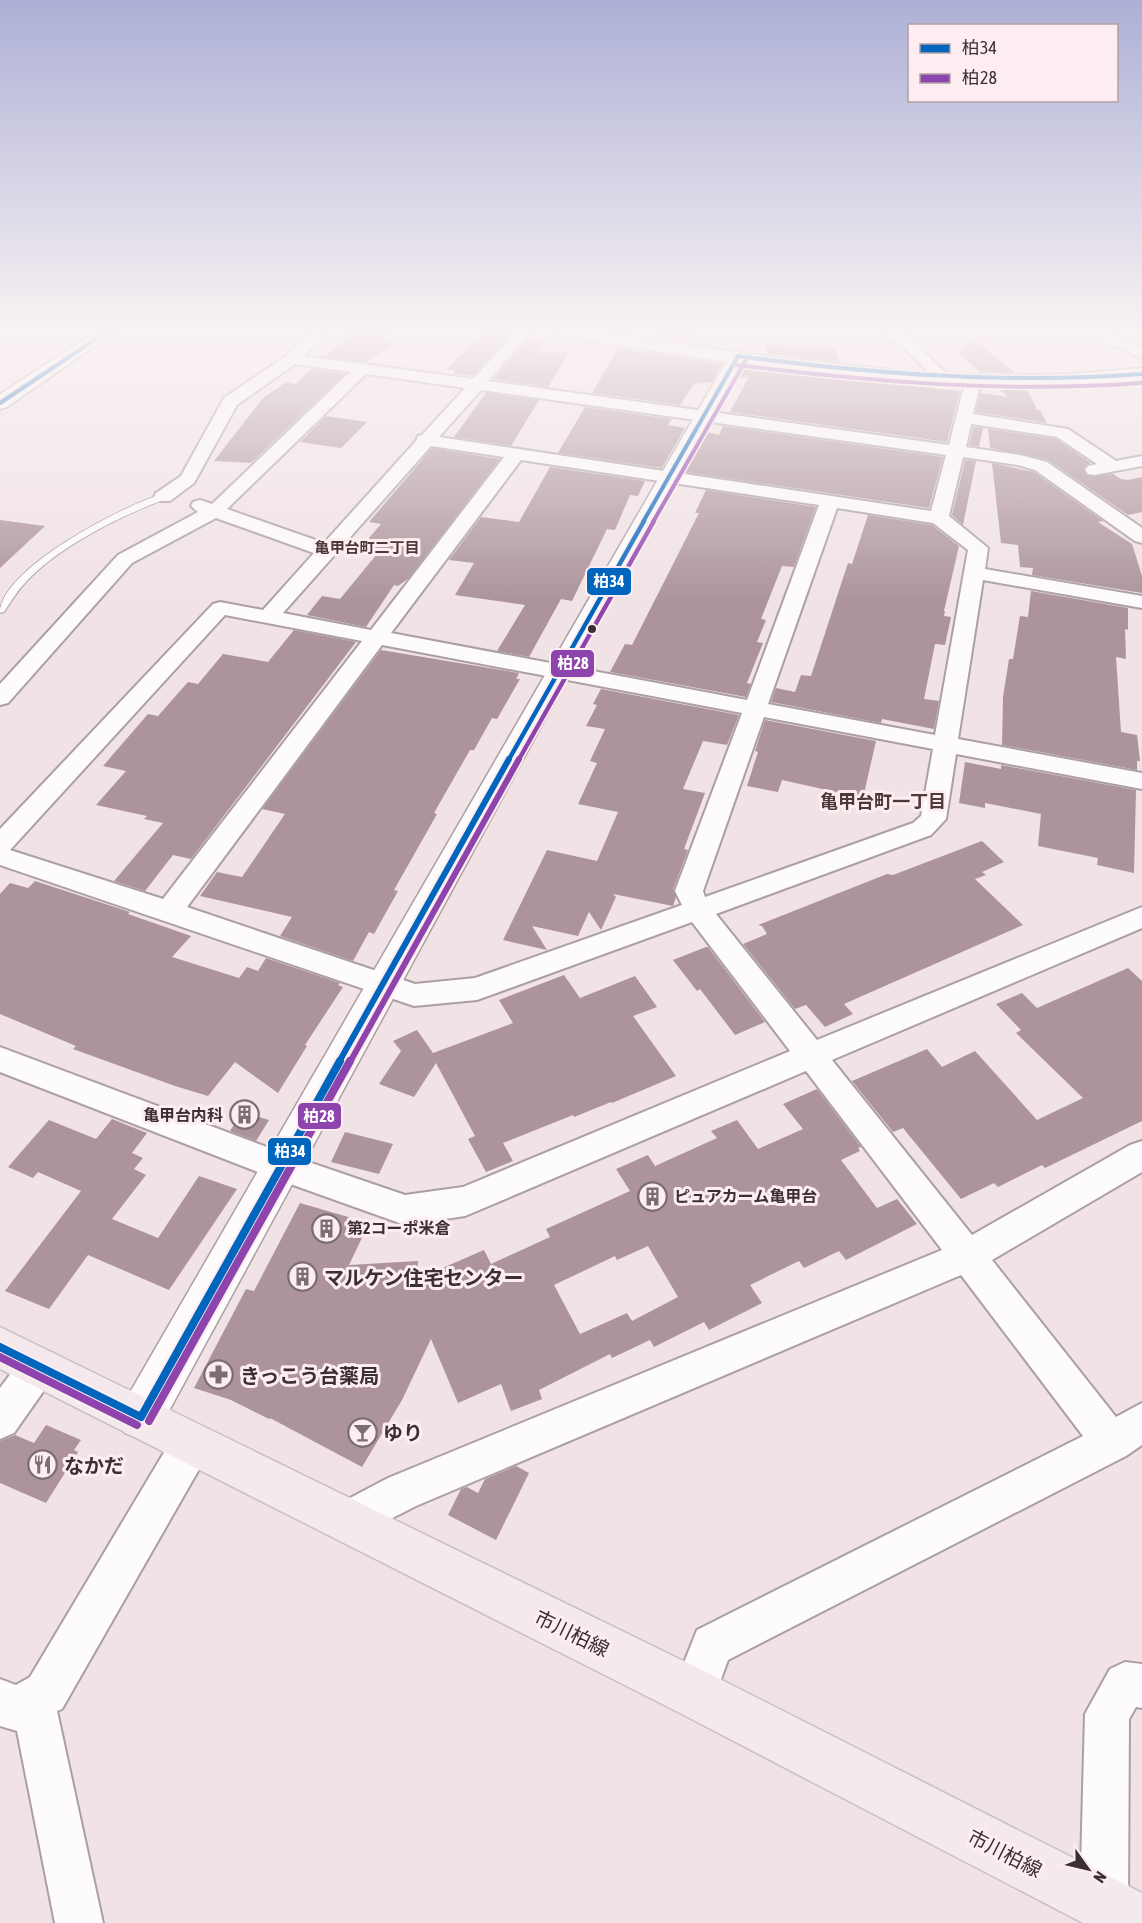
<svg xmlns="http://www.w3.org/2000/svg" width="1142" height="1923" font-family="'Asap Condensed','Noto Sans JP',sans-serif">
	<rect width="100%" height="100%" fill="#f1e2e5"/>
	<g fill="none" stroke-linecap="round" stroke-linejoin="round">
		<!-- stream -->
		<path stroke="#f4aabc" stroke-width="5" d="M974,333L986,340"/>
	</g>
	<!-- building -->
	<path fill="#ac949a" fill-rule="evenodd" d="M351,333H392L383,341L398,343L366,362L325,357Z
		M482,333L510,335L473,376L453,373L455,370L447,369Z
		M660,333H695L687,343L656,339Z
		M529,338L548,340L537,353L570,351L548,387L493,379Z
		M973,338L1015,373L980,372L959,354Z
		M765,344L834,347L840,362L768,354Z
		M618,348L722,364L712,382L694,384L680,405L592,393Z
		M744,366L837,378L960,391L947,442L730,412L749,377L738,378Z
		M312,369L345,374L251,463L214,461L263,398L286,382L295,384Z
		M999,389H1027L1037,410H1040L1047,423L976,412L980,393L1008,397Z
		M486,393L539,400L511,446L454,437Z
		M585,407L672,419L668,425L685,428L662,468L558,453Z
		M326,416L367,422L341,448L300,442Z
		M723,426L943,457L929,508L685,472L707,432L719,435Z
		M973,427L983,428L979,447L969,445Z
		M988,429L1056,439L1091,463L1086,465L1083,470L1088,476L1113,474L1121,479L1128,480L1142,477V512L1128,515L1048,460L990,448Z
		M432,448L500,459L409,578L398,586L394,585L366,627L307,615L322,596L340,599L381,549L362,546L381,524L369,522Z
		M965,460L976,461L963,525L952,515Z
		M992,463L1034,472L1103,521L1098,522L1132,544L1142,576V593L1032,575L1033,568L1020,567L1018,545L1001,543Z
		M550,467L645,481L638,496L630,495L615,530L607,529L572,601L561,599L529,657L497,651L525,605L455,595L474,563L449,560L481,517L519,522Z
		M706,490L816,507L794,567L782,566L761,619L766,620L757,642L763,643L747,683L751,684L746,697L610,672L625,644L632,645L699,513H695Z
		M868,515L932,525L959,546L944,611H945L944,616L951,617L945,645L935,644L924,699L939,701L934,729L882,719L881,723L771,702L776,688L795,692L801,675L811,676L848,563L852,564Z
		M0,520L45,526L0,568Z
		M1031,591L1128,608V630L1125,629L1126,659L1116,657L1121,732L1137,735L1140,761H1137V770L1002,745L1003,697L1009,659H1013L1020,616L1028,617Z
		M294,630L356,642L191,859L173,855L145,891L114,881L163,823L144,819L147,816L96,805L126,771L103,766L148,714L158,716L188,682L198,684L223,654L268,662Z
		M381,650L519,673L516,679H520L497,719L492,718L474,750H470L434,813L437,814L394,890L398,891L374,934L369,932L353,961L280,936L292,917L200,896L217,872L242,877L285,814L262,809Z
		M601,689L739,715L727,745L703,741L683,789L705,793L684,849L688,850L673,890L676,897L673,906L613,894L616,897L601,930L589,912L578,936L532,926L547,950L503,940L547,850L597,861L618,812L578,804L597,763L590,761L605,729L586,726L597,705L593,704Z
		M765,720L876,741L863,798L782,780L778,792L747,786L758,752L755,751Z
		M965,762L1001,769V765L1136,790L1134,873L1097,865L1098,858L1038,846L1041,814L985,803V808L959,803Z
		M982,841L1004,862L982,872L986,875L975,879L1023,925L844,1004L853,1014L825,1027L806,1005L795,1009L743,944L767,934L762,926L758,925L887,874L893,875Z
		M35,881L130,912L128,914L191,936L172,957L239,978L247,967L258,971L266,958L340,983L338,985L343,987L305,1045L307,1046L278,1093L235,1062L208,1096L175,1086L73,1049L76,1046L0,1014V894L10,883L28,888Z
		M706,947H708L765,1022L735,1035L700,989L697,991L673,960Z
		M1128,968L1142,981V1121L1045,1168L1042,1165L998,1187L994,1183L961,1199L903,1128L893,1132L852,1081L927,1049L942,1067L975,1051L1037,1120L1083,1098L1016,1033L1021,1030L996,1004L1022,993L1037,1008Z
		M564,975L580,998L635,976L657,1007L633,1016L676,1076L612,1103L611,1102L574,1117L573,1115L503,1143L513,1161L486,1172L468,1139L475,1136L436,1063L414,1097L379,1084L401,1051L393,1041L417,1030L433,1053L513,1023L499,1000Z
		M817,1089L861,1147L858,1148L860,1151L841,1160L877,1208L897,1199L917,1224L846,1260L839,1251L804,1268L799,1261L750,1285L762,1303L709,1330L704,1322L654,1347L650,1340L612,1358L610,1354L539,1390L542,1399L511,1411L501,1384L458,1403L431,1339L402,1400L362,1467L270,1418L269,1419L231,1400L194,1388L246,1289L254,1291L300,1203L369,1223L349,1265L418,1261L417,1279L484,1250L491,1264L550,1237L546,1229L630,1191L616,1169L648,1155L655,1166L717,1138L711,1131L737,1120L758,1149L803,1129L783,1104ZM648,1246L678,1297L632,1321L627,1313L580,1334L554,1285L615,1256L617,1260Z
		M242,1112L269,1120L256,1141L230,1131Z
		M112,1119L147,1133L132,1153L143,1158L134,1169L146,1175L112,1219L158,1238L199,1176L237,1189L169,1290L88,1255L49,1309L5,1291L81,1191L38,1172L33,1178L8,1167L49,1120L96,1139Z
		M345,1132L393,1144L379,1174L331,1162Z
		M46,1425L81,1440L74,1450L78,1452L46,1503L0,1483V1441L15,1435L34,1443Z
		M516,1466L529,1473L496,1540L448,1515L461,1489L467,1487L478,1493L485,1479Z"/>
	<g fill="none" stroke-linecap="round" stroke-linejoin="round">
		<defs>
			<path id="lane" d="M163,494L167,497L166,499C122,515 58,547 26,582C17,591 11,602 4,612L0,613C0,569 124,505 163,494Z"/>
			<path id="street" d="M311,333H327L304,356L473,379L515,333H530L488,381L949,445L965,382L973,377L981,382L973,414L1068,429L1116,461L1142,456V466L1094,475L1088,474L1085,470L1088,466L1097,464L1057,437L971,424L966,447L1020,455L1047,462L1142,528V543L1135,541L1035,470L1018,465L963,457L949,516L988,548L985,569L1142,596V608L983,580L958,739L1142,773V789L956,754L946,819L931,835L716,914L817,1040L1142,907V928L832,1060L972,1235L1130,1145L1142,1141V1172L992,1260L1116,1417L1142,1403V1445L1126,1456L728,1660L710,1709L694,1715L678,1709L672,1693L697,1630L1083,1436L961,1275L416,1506L347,1541L333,1535L327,1521L333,1507L388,1478L942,1250L806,1071L477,1211L465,1216L405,1225L268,1176L0,1072V1047L288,1155L405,1195L463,1187L790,1051L692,922L477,1000L414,1006L0,865V829L213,604L220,602L263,610L314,553L216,518L132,563L8,703L0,705V684L118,555L198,512L191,506L193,502L200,500L212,504L350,372L295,364L237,405L194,483L170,501H156L154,497L156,493L181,476L224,398L286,356ZM366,374L465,388L422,435L418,436L416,441L324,543L227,509ZM481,390L946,455L931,511L439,437ZM431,446L504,457L371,630L283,613ZM521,460L819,505L747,700L391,633ZM837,508L933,523L968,550L935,735L768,704ZM225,615L362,641L163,899L10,850ZM382,645L742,713L675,891L682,905L475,978L415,984L187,907ZM764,717L933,749L921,816L913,823L705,897L703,891Z
				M881,333H900L910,338L953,380L945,385L939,383L900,344L883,336Z
				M1087,333H1107L1142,347V358L1090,336Z
				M39,1348L52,1353L58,1366L52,1379L14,1433L0,1439V1388L26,1353Z
				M192,1424L206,1429L211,1443L206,1457L62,1709L57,1711L103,1923H55L17,1731L0,1726V1679L16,1685L30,1677L178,1429Z
				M1125,1662L1142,1664V1708L1136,1707L1129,1719L1128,1904L1121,1921L1091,1923L1087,1921L1080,1904L1085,1714L1110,1669Z"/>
			<path id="secondary" d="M94,333H114L7,407L0,409V394Z
				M557,333H600L781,358L925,373L997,375L1070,374L1142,368V380C1094,384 1045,388 996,387C911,385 827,376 743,364L571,671L157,1433L141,1439L125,1433L119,1417L125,1401L726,362L566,338L560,337Z"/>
			<path id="primary" d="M0,1327L712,1675L1142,1893V1923H1083L676,1711L0,1369Z"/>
		</defs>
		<!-- lane casing -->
		<use href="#lane" stroke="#ab9fa2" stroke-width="2"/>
		<!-- street casing -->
		<use href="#street" stroke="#ab9fa2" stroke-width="4"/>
		<!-- secondary casing -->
		<use href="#secondary" stroke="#ab9fa2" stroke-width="3"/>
		<!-- primary casing -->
		<use href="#primary" stroke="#c7c0c1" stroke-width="3"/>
		<!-- lane -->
		<use href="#lane" fill="#fdfbfb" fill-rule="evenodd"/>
		<!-- street -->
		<use href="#street" fill="#fdfbfb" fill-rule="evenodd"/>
		<!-- secondary -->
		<use href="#secondary" fill="#fdfbfb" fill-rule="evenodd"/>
		<!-- primary -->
		<use href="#primary" fill="#f4eaed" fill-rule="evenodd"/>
		<defs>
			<path id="bus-1-far3" d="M738,356C873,374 1006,384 1142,374
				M0,403L105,333
				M643,522L738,356"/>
			<path id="bus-1-far2" d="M508,761L644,521"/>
			<path id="bus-1-far1" d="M339,1062L509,759"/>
			<path id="bus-1" d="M0,1347L141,1417
				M141,1417L340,1061"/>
			<path id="bus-2-far3" d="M737,365C872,382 1006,393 1142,383
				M653,522L746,360"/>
			<path id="bus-2-far2" d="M518,761L654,521"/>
			<path id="bus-2-far1" d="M350,1062L519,759"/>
			<path id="bus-2" d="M0,1357L137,1425
				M149,1421L350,1061"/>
		</defs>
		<!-- bus-1-far3 casing -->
		<use href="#bus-1-far3" stroke="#fdedf0" stroke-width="7"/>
		<!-- bus-1-far2 casing -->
		<use href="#bus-1-far2" stroke="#fdedf0" stroke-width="8"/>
		<!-- bus-1-far1 casing -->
		<use href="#bus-1-far1" stroke="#fdedf0" stroke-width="10"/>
		<!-- bus-1 casing -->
		<use href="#bus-1" stroke="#fdedf0" stroke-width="12"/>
		<!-- bus-2-far3 casing -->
		<use href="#bus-2-far3" stroke="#fdedf0" stroke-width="7"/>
		<!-- bus-2-far2 casing -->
		<use href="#bus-2-far2" stroke="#fdedf0" stroke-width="8"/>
		<!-- bus-2-far1 casing -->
		<use href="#bus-2-far1" stroke="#fdedf0" stroke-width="10"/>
		<!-- bus-2 casing -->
		<use href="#bus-2" stroke="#fdedf0" stroke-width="12"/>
		<!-- bus-1-far3 -->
		<use href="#bus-1-far3" stroke="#0065bd" stroke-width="4"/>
		<!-- bus-1-far2 -->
		<use href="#bus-1-far2" stroke="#0065bd" stroke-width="4.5"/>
		<!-- bus-1-far1 -->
		<use href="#bus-1-far1" stroke="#0065bd" stroke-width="6"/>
		<!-- bus-1 -->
		<use href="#bus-1" stroke="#0065bd" stroke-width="8"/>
		<!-- bus-2-far3 -->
		<use href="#bus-2-far3" stroke="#8e44ad" stroke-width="4"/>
		<!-- bus-2-far2 -->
		<use href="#bus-2-far2" stroke="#8e44ad" stroke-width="4.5"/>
		<!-- bus-2-far1 -->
		<use href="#bus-2-far1" stroke="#8e44ad" stroke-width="6"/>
		<!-- bus-2 -->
		<use href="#bus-2" stroke="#8e44ad" stroke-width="8"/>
	</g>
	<!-- sky -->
	<linearGradient id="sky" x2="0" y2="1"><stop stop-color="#adb0d6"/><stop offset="0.55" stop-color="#f9f2f3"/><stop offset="1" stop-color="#f9f2f3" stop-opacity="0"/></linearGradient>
	<rect width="1142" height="602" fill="url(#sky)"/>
	<!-- icons -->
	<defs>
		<symbol id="building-ring" viewBox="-11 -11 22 22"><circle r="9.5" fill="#fdedf0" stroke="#7a6e71" stroke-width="1.5"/><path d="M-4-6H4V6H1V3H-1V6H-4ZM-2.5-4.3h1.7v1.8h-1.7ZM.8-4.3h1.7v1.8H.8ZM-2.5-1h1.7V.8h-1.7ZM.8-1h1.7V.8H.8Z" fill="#7a6e71"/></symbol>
		<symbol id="pharmacy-ring" viewBox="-11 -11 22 22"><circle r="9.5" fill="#fdedf0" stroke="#7a6e71" stroke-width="1.5"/><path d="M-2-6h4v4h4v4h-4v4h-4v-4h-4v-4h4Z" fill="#7a6e71"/></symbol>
		<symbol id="bar-ring" viewBox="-11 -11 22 22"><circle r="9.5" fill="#fdedf0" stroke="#7a6e71" stroke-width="1.5"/><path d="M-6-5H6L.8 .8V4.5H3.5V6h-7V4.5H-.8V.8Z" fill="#7a6e71"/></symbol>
		<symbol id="restaurant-ring" viewBox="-11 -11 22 22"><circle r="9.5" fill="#fdedf0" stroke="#7a6e71" stroke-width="1.5"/><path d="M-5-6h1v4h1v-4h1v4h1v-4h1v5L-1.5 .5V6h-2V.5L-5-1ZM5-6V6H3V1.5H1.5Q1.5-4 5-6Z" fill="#7a6e71"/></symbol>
	</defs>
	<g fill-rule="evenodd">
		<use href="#building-ring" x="228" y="1098" width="33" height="33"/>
		<use href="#building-ring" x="636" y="1180" width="33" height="33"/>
		<use href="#building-ring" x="310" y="1212" width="33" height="33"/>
		<use href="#building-ring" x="286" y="1260" width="33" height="33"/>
		<use href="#pharmacy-ring" x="202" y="1358" width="33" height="33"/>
		<use href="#bar-ring" x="346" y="1416" width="33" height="33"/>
		<use href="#restaurant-ring" x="26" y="1448" width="33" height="33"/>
	</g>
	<!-- markers -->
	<circle fill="#3a3032" stroke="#fdedf0" stroke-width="2" cx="592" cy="629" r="5"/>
	<g text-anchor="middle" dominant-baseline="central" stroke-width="6" stroke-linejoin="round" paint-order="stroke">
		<!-- far-neighbourhood labels -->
		<g font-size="15" font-weight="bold" fill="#4d383c" stroke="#fdedf0">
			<text x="367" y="547">亀甲台町二丁目</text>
		</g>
		<!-- poi labels -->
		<g font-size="16" font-weight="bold" fill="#3a3032" stroke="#fdedf0" text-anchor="start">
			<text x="223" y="1115" text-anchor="end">亀甲台内科</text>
			<text x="674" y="1196">ピュアカーム亀甲台</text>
			<text x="347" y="1228">第2コーポ米倉</text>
		</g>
		<!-- neighbourhood labels -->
		<g font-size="18" font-weight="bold" fill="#4d383c" stroke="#fdedf0">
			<text x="883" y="801">亀甲台町一丁目</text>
		</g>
		<!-- near-poi labels -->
		<g font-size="20" font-weight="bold" fill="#3a3032" stroke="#fdedf0" text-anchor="start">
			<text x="324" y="1277">マルケン住宅センター</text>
			<text x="240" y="1375">きっこう台薬局</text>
			<text x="383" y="1432">ゆり</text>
			<text x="64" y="1465">なかだ</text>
		</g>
		<!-- near-street labels -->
		<g font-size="20" fill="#3a3032" stroke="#fdedf0">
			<text transform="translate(572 1633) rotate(26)">市川柏線</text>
			<text transform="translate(1005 1853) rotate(27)">市川柏線</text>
		</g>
	</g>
	<g stroke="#fdedf0" stroke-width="2">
		<rect x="586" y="567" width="46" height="29" rx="6" fill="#0065bd"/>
		<rect x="550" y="649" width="45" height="29" rx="6" fill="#8e44ad"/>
		<rect x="297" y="1102" width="45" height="28" rx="6" fill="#8e44ad"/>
		<rect x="267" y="1137" width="45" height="29" rx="6" fill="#0065bd"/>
	</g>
	<g font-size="16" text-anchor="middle" font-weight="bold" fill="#fff">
		<text x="609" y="587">柏34</text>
		<text x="573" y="669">柏28</text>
		<text x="319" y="1122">柏28</text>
		<text x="290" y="1157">柏34</text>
	</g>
	<!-- legend -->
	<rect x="908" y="24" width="210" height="78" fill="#fdedf0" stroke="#afa1a4" stroke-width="1.5"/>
	<rect x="920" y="44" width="30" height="9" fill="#0065bd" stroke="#afa1a4" stroke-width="1.5"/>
	<text x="962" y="54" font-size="18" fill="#3a3032">柏34</text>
	<rect x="920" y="74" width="30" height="9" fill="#8e44ad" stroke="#afa1a4" stroke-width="1.5"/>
	<text x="962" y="84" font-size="18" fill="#3a3032">柏28</text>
	<!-- north arrow -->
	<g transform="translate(1088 1869) rotate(124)" stroke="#fdedf0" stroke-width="4.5" paint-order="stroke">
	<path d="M0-4.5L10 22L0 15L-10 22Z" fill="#3a3032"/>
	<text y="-9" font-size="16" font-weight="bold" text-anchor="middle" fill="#3a3032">N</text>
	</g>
</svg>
